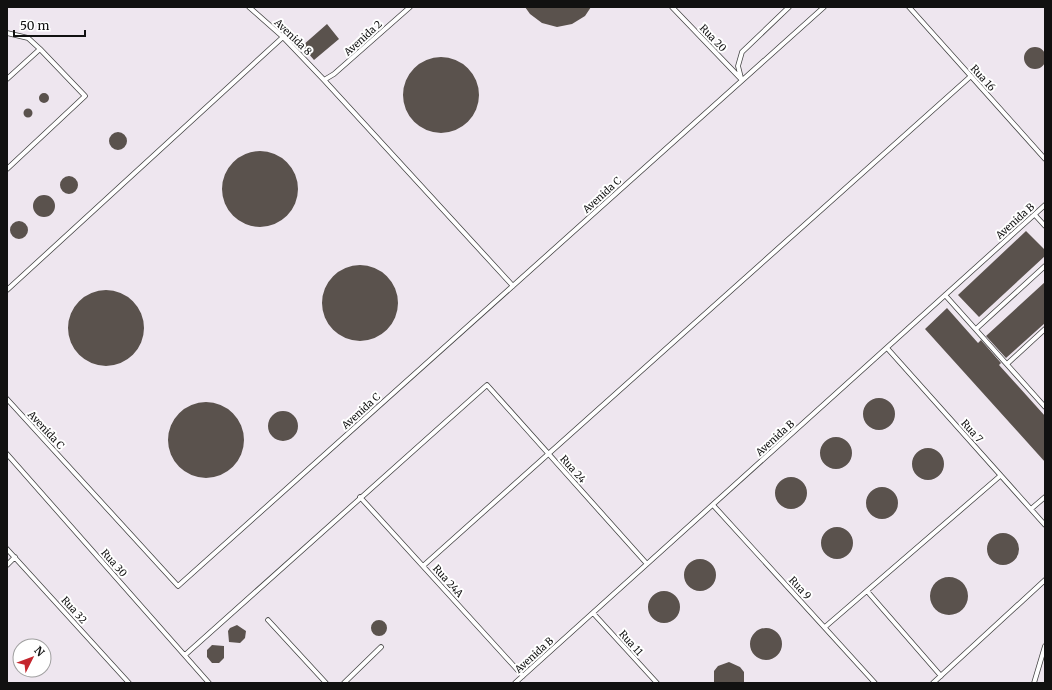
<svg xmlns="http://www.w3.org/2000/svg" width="1052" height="690" font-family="Merriweather,serif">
	<rect width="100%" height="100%" fill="#fffdf5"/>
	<!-- industrial -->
	<path fill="#eee6ef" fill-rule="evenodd" d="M7,7H1045V683H7ZM20,646H44V670H20Z"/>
	<!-- building -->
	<path fill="#5a524d" d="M525,7H591L585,16L572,24L557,27L542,23L530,14Z
		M327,24L339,39L314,60L302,46Z
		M1024 58a11 11 0 1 1 22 0a11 11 0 1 1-22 0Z
		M403 95a38 38 0 1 1 76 0a38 38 0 1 1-76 0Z
		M39 98a5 5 0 1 1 10 0a5 5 0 1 1-10 0Z
		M23.5 113a4.5 4.5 0 1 1 9 0a4.5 4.5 0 1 1-9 0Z
		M109 141a9 9 0 1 1 18 0a9 9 0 1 1-18 0Z
		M222 189a38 38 0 1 1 76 0a38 38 0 1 1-76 0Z
		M60 185a9 9 0 1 1 18 0a9 9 0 1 1-18 0Z
		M33 206a11 11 0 1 1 22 0a11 11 0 1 1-22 0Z
		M10 230a9 9 0 1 1 18 0a9 9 0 1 1-18 0Z
		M1026,231L1045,250V256L979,317L958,295Z
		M322 303a38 38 0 1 1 76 0a38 38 0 1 1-76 0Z
		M1045,282V323L1006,358L986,336Z
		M68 328a38 38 0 1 1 76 0a38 38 0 1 1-76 0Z
		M947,308L978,343L981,340L1001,363L999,365L1045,416V462L925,329Z
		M863 414a16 16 0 1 1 32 0a16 16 0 1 1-32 0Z
		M168 440a38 38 0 1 1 76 0a38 38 0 1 1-76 0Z
		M268 426a15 15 0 1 1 30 0a15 15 0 1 1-30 0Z
		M820 453a16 16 0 1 1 32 0a16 16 0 1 1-32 0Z
		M912 464a16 16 0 1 1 32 0a16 16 0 1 1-32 0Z
		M775 493a16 16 0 1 1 32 0a16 16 0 1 1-32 0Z
		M866 503a16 16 0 1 1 32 0a16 16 0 1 1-32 0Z
		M821 543a16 16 0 1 1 32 0a16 16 0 1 1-32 0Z
		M987 549a16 16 0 1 1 32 0a16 16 0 1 1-32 0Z
		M684 575a16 16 0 1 1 32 0a16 16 0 1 1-32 0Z
		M930 596a19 19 0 1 1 38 0a19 19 0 1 1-38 0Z
		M648 607a16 16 0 1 1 32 0a16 16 0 1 1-32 0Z
		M371 628a8 8 0 1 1 16 0a8 8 0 1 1-16 0Z
		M237,625L246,631L245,638L240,643L229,642L228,631L230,628Z
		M750 644a16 16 0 1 1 32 0a16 16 0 1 1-32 0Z
		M212,645L224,646V658L219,663H212L207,657V650Z
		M729,662L740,667L744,672V683H714V671L718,666Z"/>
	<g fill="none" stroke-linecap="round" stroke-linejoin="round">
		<defs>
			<path id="lane" d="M249,7L283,37L324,80L513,286
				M672,7L742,80
				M909,7L1045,159
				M7,33L28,38L40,49
				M741,78L738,66L742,52L789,7
				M7,79L40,49L85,96L7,169
				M324,80L334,74L410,7
				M1035,215L1045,226
				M7,290L283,37
				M945,295L1045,407
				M976,329L1045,266
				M887,348L1045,525
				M1007,364L1045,329
				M7,399L178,586L824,7
				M7,454L209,683
				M360,497L523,676
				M713,505L875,683
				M1031,509L1045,497
				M7,549L129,683
				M7,565L15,557
				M423,566L971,76
				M867,591L941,676
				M593,613L657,683
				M268,620L326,683
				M825,627L1000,476
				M185,655L487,385L647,564
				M344,683L381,647
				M515,683L1045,205
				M933,683L1045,580
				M1034,683L1045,646"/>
		</defs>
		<!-- lane casing -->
		<use href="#lane" stroke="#444" stroke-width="5.5"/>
		<!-- lane -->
		<use href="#lane" stroke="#fff" stroke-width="4"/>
	</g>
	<g text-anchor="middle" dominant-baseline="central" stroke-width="4" stroke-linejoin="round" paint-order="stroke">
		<!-- street labels -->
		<g font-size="10" fill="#111" stroke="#fff">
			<text transform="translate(293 37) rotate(44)">Avenida 8</text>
			<text transform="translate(363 38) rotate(-42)">Avenida 2</text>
			<text transform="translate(713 38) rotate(46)">Rua 20</text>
			<text transform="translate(983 78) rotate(48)">Rua 16</text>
			<text transform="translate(602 195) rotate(-42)">Avenida C</text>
			<text transform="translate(1015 221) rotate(-42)">Avenida B</text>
			<text transform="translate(361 411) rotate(-42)">Avenida C</text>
			<text transform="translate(46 430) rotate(47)">Avenida C</text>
			<text transform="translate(972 431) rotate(48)">Rua 7</text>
			<text transform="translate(775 438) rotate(-42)">Avenida B</text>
			<text transform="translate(573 469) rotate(48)">Rua 24</text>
			<text transform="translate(114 563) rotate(49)">Rua 30</text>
			<text transform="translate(448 581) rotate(48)">Rua 24A</text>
			<text transform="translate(800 588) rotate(47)">Rua 9</text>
			<text transform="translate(74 610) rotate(48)">Rua 32</text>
			<text transform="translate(631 643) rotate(48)">Rua 11</text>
			<text transform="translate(534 655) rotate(-42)">Avenida B</text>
		</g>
	</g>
	<!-- border -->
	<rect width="1052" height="690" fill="none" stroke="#111111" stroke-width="16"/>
	<!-- north arrow -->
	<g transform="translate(32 658) rotate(48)"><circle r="19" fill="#ffffff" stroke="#a0a0a0"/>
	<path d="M0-3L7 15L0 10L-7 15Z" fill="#c4262e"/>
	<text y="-6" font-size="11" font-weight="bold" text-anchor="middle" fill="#111111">N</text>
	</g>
	<!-- scale -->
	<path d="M14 30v6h71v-6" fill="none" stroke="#111111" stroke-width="2"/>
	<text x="20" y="30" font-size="12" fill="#111111" stroke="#ffffff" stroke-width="3" paint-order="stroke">50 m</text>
</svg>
